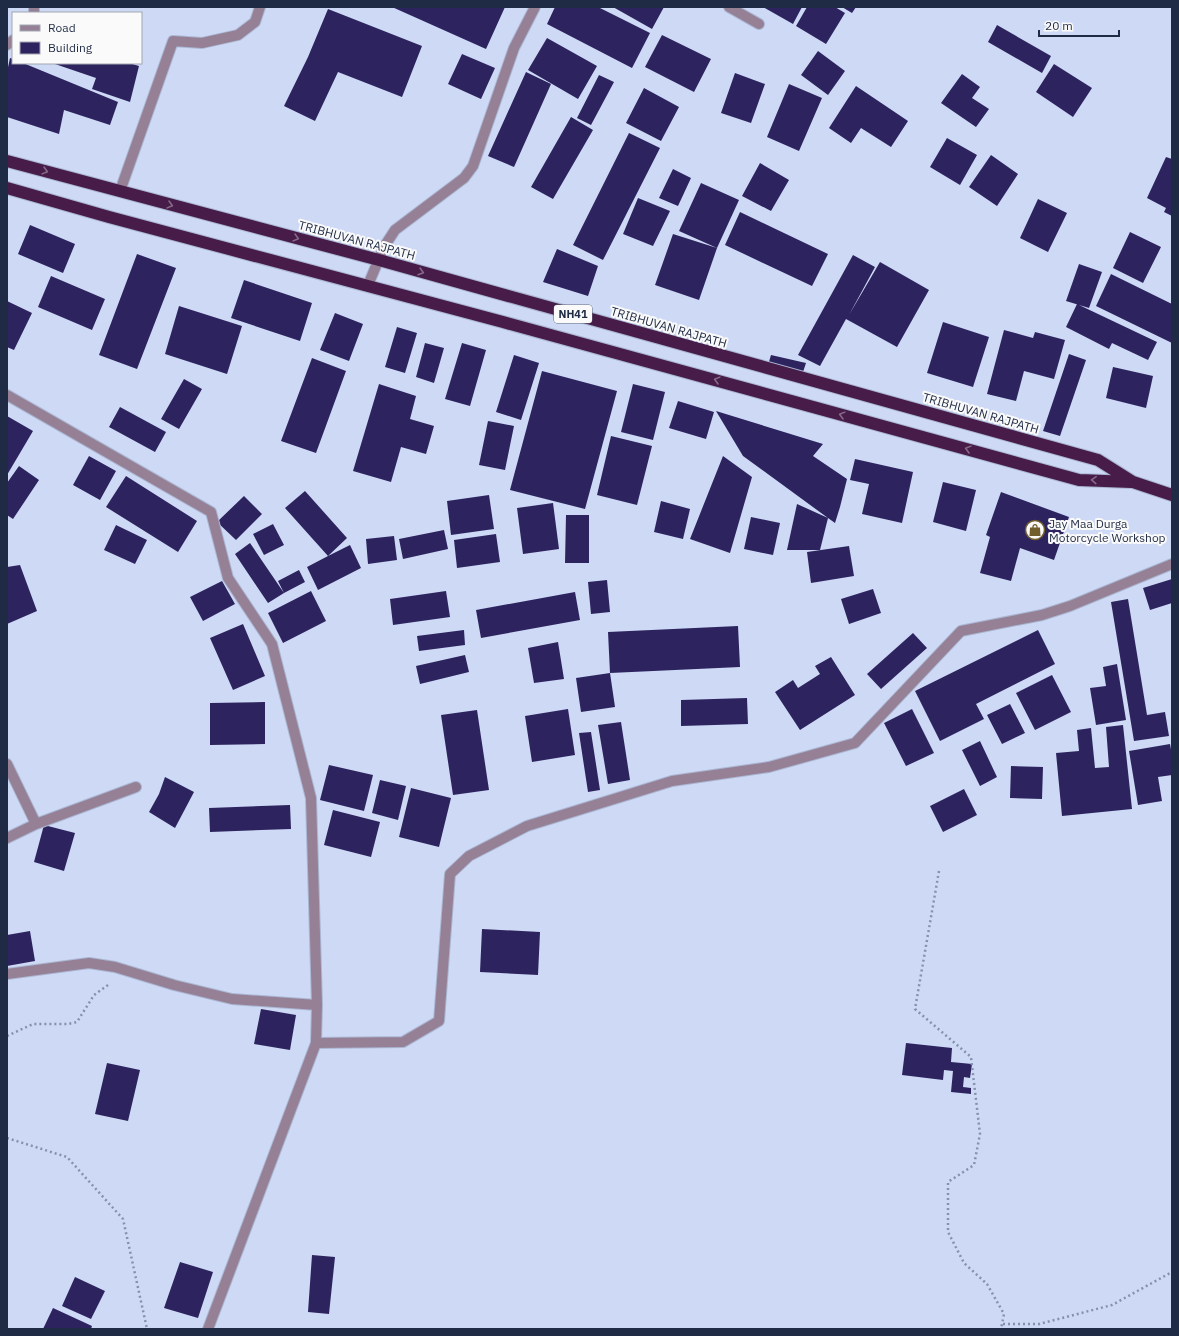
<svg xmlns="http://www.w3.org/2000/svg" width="1179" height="1336" font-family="'IBM Plex Sans',sans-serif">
	<rect width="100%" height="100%" fill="#cdd9f5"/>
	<!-- building -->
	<path fill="#2d245f" d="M392,7H505L486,49Z
		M555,7H598L650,33L632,68L547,24Z
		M613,7H664L652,29Z
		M763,7H802L793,24Z
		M807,7H835L845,13L826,44L796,26Z
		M842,7H856L852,13Z
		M328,9L422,46L402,97L338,72L315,121L284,106L308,57Z
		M997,25L1051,56L1042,73L988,42Z
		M662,35L711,59L694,92L645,67Z
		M547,38L597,66L578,99L528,70Z
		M818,51L845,71L828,95L801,75Z
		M462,54L495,68L481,99L448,84Z
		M10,58L13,59V63H23L118,102L110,125L64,110L59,134L7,117V72Z
		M52,63H129L139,66L130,102L92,89L96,78Z
		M1054,64L1092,88L1073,117L1036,92Z
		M526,72L551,84L514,167L488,156Z
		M735,73L765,84L751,123L721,113Z
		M962,74L980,87L972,98L989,109L976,127L941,103Z
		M599,75L614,82L591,125L577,118Z
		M789,84L822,98L799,151L767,137Z
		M856,86L908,121L891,147L861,128L851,143L829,128Z
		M644,88L679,107L661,141L626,123Z
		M571,117L593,130L553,199L531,187Z
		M629,133L660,148L603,260L573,245Z
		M947,138L977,155L960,185L930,167Z
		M991,155L1018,174L997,206L969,187Z
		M1166,157L1172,159V216L1164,212L1166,208L1147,198Z
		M760,163L789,180L771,211L742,196Z
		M673,169L691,178L678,206L659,198Z
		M701,183L739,200L717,248L679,231Z
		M638,198L670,211L653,246L623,234Z
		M1038,199L1067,213L1048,252L1020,238Z
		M740,212L828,254L812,286L725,245Z
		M30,225L75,244L63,273L18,254Z
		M1130,232L1161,247L1143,283L1113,268Z
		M673,234L717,248L699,300L655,285Z
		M557,249L598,266L588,296L543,282Z
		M137,254L176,268L137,369L99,355Z
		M853,255L875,267L849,315L880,262L929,290L897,347L846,319L820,366L798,355Z
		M1079,264L1102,272L1089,308L1066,301Z
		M1111,274L1172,304V343L1096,306Z
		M51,276L105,299L92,330L38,307Z
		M244,280L312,303L300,341L231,318Z
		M7,301L32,313L14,350L7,347Z
		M1077,304L1157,342L1148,360L1112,343L1109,349L1066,327Z
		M179,306L242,326L227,374L165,354Z
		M335,313L363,324L349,361L320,350Z
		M943,322L989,337L973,387L927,373Z
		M397,327L417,333L405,373L385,367Z
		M1004,330L1033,338L1035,332L1065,340L1054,379L1024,371L1016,401L987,394Z
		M425,343L444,348L434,383L416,377Z
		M462,343L486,350L470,406L445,399Z
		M1069,354L1086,360L1060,436L1043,431Z
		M514,355L539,363L521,420L496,412Z
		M771,355L806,363L803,372L768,365Z
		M312,358L346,371L316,453L281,441Z
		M1113,367L1153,376L1146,408L1106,398Z
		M542,371L617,391L585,509L510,490Z
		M184,379L202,389L179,429L161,419Z
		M379,384L416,396L410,419L434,426L426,454L401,447L391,482L353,471Z
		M633,384L665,392L653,440L621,432Z
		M678,401L714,412L706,439L669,428Z
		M120,407L166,432L155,452L109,427Z
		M716,411L823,444L813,456L847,479L840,507L835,523L828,518L820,550H787L797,504L828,518L743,456Z
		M7,416L33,431L7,475Z
		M488,421L514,426L505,470L479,465Z
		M611,436L652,446L637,505L597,495Z
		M89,456L116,471L100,500L73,485Z
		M723,456L752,477L730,553L690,539Z
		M855,459L913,472L902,523L862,514L869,484L850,480Z
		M19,466L39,480L13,519L7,515V483Z
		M126,476L197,521L178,552L106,507Z
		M943,482L976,490L966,531L933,522Z
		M305,491L347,538L328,556L350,545L361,568L318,590L307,567L328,556L285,508Z
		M1001,492L1069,517L1054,560L1020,548L1011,581L980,573L990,537L986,535Z
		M489,495L494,529L451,535L447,501Z
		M244,496L262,514L236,540L217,522Z
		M661,501L690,509L683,539L654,532Z
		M553,503L559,549L523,554L517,508Z
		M566,515H589V563H565Z
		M751,517L780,523L773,555L744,549Z
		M273,524L284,545L264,555L253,534Z
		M116,525L147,540L135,564L104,550Z
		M444,530L448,549L403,559L399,539Z
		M496,534L500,562L457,568L454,540Z
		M394,536L397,560L368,564L366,539Z
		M250,543L284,593L268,603L235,554Z
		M849,546L854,576L811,583L807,552Z
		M20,565L37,611L7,624V567Z
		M299,570L305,582L284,593L278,581Z
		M1172,579V603L1150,610L1143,588Z
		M607,580L610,612L591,614L588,582Z
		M222,581L235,604L203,621L190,597Z
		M873,589L881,613L849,624L841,599Z
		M311,591L326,621L283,643L268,613Z
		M446,591L450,617L393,625L390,599Z
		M575,592L580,620L481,638L476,610Z
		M1128,599L1147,715L1165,712L1169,736L1134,741L1111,602Z
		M243,624L265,676L233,690L210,638Z
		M738,626L740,667L610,673L615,707L581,712L576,678L610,673L608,632Z
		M464,630L465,645L419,651L417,636Z
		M1038,630L1055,664L976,704L984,719L940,741L915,691Z
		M913,633L927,648L881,689L867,674Z
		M558,642L564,679L534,683L528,648Z
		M465,655L469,672L420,684L416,666Z
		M831,657L855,695L800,730L775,692L793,680L798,688L820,674L815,666Z
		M1117,664L1126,720L1096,725L1090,688L1106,686L1103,667Z
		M1052,675L1071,712L1035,730L1016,693Z
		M747,698L748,724L681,726V700Z
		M265,702V744L210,745V703Z
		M1010,704L1025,733L1002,744L987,715Z
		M568,709L575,755L532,762L525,716Z
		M912,709L934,753L906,766L884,723Z
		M477,710L489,790L453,795L441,715Z
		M621,722L630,780L608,784L598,725Z
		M1123,725L1132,809L1062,816L1056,753L1079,751L1077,730L1091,728L1095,768L1109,767L1106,727Z
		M591,732L600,790L588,792L579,733Z
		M980,741L997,777L980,786L962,750Z
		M1170,744L1172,755V775L1158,777L1162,801L1138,805L1129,751Z
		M329,765L373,775L364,811L320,800Z
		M1011,766L1043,767L1042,799L1010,798Z
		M165,777L194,792L175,828L149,812L159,794Z
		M380,780L406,786L398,820L372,813Z
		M411,788L451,798L439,847L399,837Z
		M964,789L977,815L943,832L930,806Z
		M290,805L291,829L210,832L209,808Z
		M333,810L380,822L371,857L324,845Z
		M44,825L75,833L64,871L34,862Z
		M482,929L540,932L538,975L480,972Z
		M30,931L35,961L7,966V935Z
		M261,1009L296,1015L290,1050L254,1044Z
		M906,1043L952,1048L951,1062L972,1064L970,1078L964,1077L963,1087L971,1088V1094L951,1092L953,1071L944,1070L943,1080L902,1075Z
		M107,1063L140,1070L128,1121L95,1114Z
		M312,1255L335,1257L329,1314L308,1312Z
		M180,1262L213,1272L198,1318L164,1308Z
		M75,1277L105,1291L91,1319L62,1306Z
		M53,1308L92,1326L91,1329H43Z"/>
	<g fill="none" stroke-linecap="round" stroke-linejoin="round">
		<defs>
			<path id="minor" d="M729,7L759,24
				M34,13V7
				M7,45L13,40
				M120,191L173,41L202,43L238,35L255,22L260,7
				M368,285L384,247L395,230L464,178L473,166L514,48L535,7
				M7,395L211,512L228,578L272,644L311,798L317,1005L316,1043L208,1329
				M7,764L36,824
				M7,838L36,824L136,787
				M7,974L89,963L115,967L174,985L232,999L317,1005
				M316,1043L403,1042L439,1021L450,874L469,856L527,826L672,781L769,767L855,743L961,631L1042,615L1070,606L1172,564"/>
			<path id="highway" d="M7,161L379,260L1098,460L1133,482L1172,495
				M7,188L109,217L503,322L1079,480L1131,482"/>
		</defs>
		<!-- minor casing -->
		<use href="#minor" stroke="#aab6d2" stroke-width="12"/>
		<!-- highway casing -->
		<use href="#highway" stroke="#aab6d2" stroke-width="14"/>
		<!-- path -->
		<path stroke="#8691ac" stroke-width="2.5" stroke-dasharray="2 3" stroke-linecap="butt" d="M939,871L915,1009L971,1057L980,1134L974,1165L948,1182V1232L964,1263L987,1284L1004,1314L1001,1329
			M7,1036L33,1024H68L77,1022L94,995L108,985
			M7,1138L67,1157L123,1219L147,1329
			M1003,1324H1039L1112,1305L1172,1272"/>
		<!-- minor -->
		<use href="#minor" stroke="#968096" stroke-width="10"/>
		<!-- highway -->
		<use href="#highway" stroke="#471c49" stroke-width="12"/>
	</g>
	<!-- one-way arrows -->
	<defs><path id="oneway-chevron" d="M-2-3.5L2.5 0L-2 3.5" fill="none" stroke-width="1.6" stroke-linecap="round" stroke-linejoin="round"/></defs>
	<g stroke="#866a87">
		<use href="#oneway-chevron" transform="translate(45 171) rotate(15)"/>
		<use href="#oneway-chevron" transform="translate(170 205) rotate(15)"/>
		<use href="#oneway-chevron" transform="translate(296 238) rotate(15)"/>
		<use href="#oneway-chevron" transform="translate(421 272) rotate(16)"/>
		<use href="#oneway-chevron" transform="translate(717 380) rotate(-165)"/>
		<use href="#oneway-chevron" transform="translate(842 415) rotate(-165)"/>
		<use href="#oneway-chevron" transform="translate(968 449) rotate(-165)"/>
		<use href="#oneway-chevron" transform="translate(1094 480) rotate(-177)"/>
	</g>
	<!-- icons -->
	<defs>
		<symbol id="shop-ring" viewBox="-11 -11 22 22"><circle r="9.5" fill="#fafafa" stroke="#725d2c" stroke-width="1.5"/><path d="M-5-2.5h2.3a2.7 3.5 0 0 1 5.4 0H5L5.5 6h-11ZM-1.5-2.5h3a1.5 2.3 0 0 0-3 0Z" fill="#725d2c"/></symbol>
	</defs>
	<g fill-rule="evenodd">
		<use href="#shop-ring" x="1024" y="519" width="22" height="22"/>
	</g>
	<g text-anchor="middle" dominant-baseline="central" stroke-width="4" stroke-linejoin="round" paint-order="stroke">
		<!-- shield labels -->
		<rect fill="#fafafa" stroke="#61687b" stroke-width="1" x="554" y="305" width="38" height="18" rx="3"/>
		<g font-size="11" font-weight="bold" fill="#1f2a44">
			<text x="573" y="314">NH41</text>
		</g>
		<!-- street labels -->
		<g font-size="12" fill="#1f2a44" stroke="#fafafa">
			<text transform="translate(357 240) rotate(15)">TRIBHUVAN RAJPATH</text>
			<text transform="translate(669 327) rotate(16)">TRIBHUVAN RAJPATH</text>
			<text transform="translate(981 413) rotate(16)">TRIBHUVAN RAJPATH</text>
		</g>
		<!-- poi labels -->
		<g font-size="12" fill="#1f2a44" stroke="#fafafa" text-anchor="start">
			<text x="1049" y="523">Jay Maa Durga<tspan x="1049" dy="14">Motorcycle Workshop</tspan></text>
		</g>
	</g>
	<!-- border -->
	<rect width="1179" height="1336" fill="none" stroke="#1f2a44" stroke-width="16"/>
	<!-- legend -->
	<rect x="12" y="12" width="130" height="52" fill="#fafafa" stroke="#a2a7b1"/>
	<rect x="20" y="25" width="20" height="6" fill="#968096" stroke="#a2a7b1"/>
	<text x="48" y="32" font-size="12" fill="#1f2a44">Road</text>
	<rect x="20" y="42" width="20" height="12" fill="#2d245f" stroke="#a2a7b1"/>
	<text x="48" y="52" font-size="12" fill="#1f2a44">Building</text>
	<!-- scale -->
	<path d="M1039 30v6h80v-6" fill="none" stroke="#1f2a44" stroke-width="2"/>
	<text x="1045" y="30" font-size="12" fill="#1f2a44" stroke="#fafafa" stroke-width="3" paint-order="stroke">20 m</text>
</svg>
